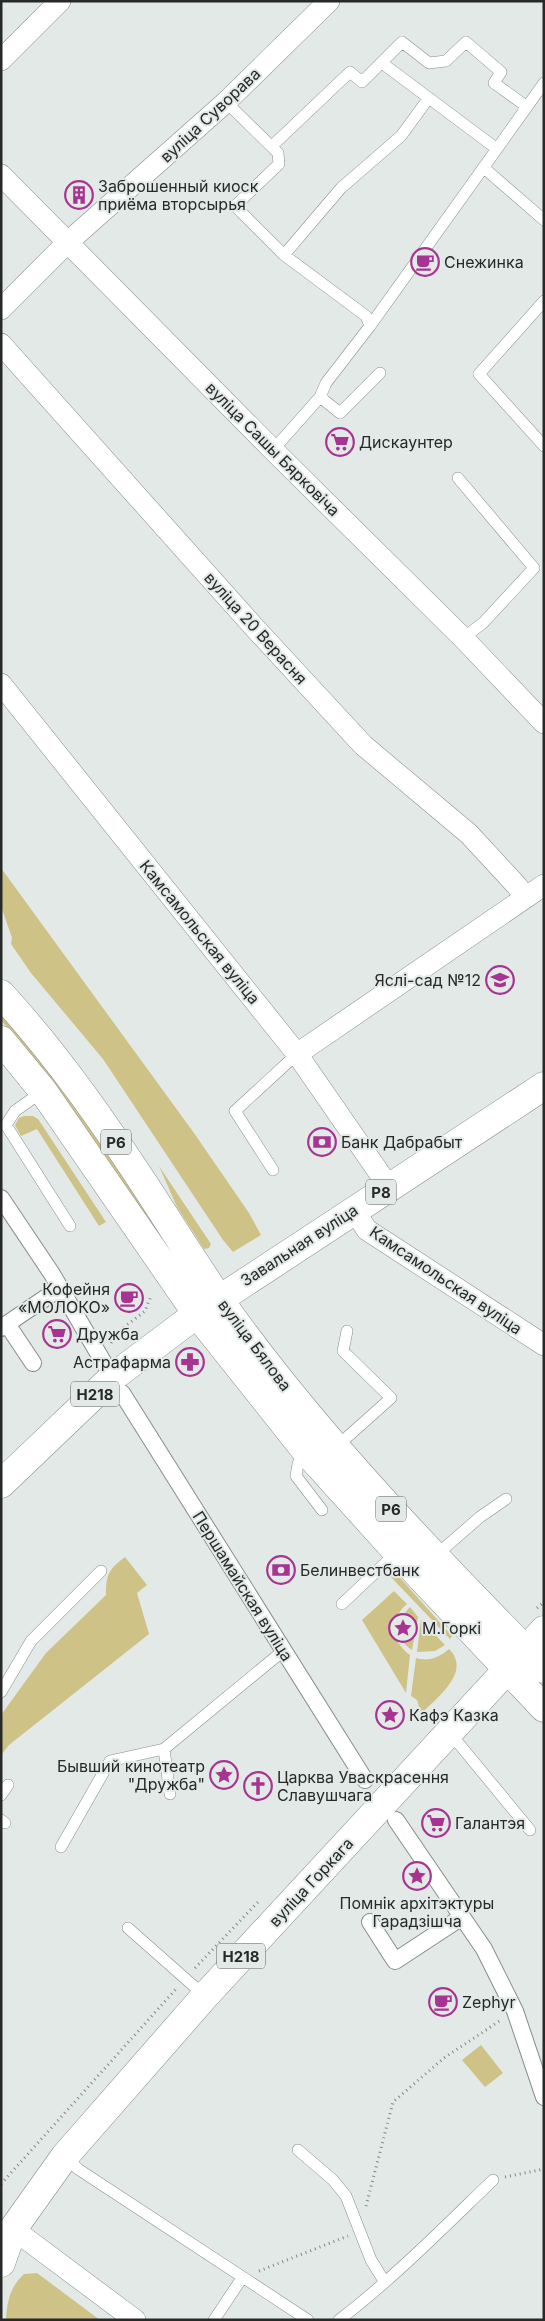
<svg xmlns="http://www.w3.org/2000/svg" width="545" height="2321" font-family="Inter,sans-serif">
	<rect width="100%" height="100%" fill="#e3e9e6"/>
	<!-- green -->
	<path fill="#cec287" d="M1,868L194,1133L249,1213L261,1235L233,1252L223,1240L103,1059L31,973L11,944L12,938L1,906Z
		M1,1009L71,1096L182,1264L180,1269L66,1100L1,1020Z
		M24,1116H33L38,1119L106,1222L99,1226L37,1129L21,1136L15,1125L19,1118Z
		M159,1166L211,1244L209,1248L204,1249L177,1207Z
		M125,1557L147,1585L137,1593L149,1634L9,1745L1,1755V1715L46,1653L106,1595C106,1574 109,1569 125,1557Z
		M391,1570H393L452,1636L450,1639L389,1575Z
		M394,1591L407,1604C388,1620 391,1641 410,1655L406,1693L362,1620Z
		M410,1607L418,1617L412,1650C394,1639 397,1620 410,1607Z
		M421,1620L445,1645L435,1651L417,1652Z
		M449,1649C472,1672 437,1697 421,1714L417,1700L411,1696L416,1658C430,1662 439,1657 449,1649Z
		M481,2045L503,2073L485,2087L462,2060Z
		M37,2273L100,2320H6C7,2301 10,2287 24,2274Z"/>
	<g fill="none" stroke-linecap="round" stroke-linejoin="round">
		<defs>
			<path id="service" d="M382,63L497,149
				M226,102L278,153L279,164L235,206L284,255L366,316L370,326L326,383L320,397
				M272,146L350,72L362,82L402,42L429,63L446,61L466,42L501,72L494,83L526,106
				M484,168L544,220
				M284,255L341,188L401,136L428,99
				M544,301L479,374L544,446
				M370,326L544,83
				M273,450L320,397L340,413L380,373
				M458,478L534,568L483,623L463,638
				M43,1091L15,1111L6,1125L70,1226
				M273,1170L235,1111L297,1054
				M335,1448L391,1398L343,1351L347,1331
				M305,1450L298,1464L296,1476L322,1510
				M434,1557L480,1517L506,1499
				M342,1604L397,1552
				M1,1692L31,1641L101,1571
				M450,1733L530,1830
				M164,1749L170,1794
				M1,1795L8,1785
				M1,1820L5,1823
				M61,1847L110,1761L164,1749L283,1651
				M128,1928L205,1996
				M298,2150L333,2180L346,2196L371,2260L384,2281
				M65,2156L78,2169L308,2320
				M214,2320L242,2278
				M339,2320C394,2278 443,2228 493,2180"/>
			<path id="pedestrian" d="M1,1198L52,1274L105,1365
				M7,1324L33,1363
				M1,1328L60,1288
				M122,1393L365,1780
				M396,1820L484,1949L515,2011L544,2097
				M370,1922L395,1961L462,1917"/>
			<path id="minor" d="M1,60L60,1
				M1,175L273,450L463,638L544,723
				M1,309L68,242L226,102L329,1
				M1,344L253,626L363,745L469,834L517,886L525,897
				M1,684L297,1054L389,1187
				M297,1054L544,885
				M353,1209L367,1230L544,1345
				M13,2229L135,2320"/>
			<path id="primary" d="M1,994C57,1055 105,1124 150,1193C180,1239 209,1287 242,1331C332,1452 438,1561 544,1669
				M1,1040L43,1091L197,1314L305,1450L397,1552L544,1708
				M1,1484L113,1377L197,1314L544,1086
				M1,2263L13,2229L65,2156L205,1996L544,1630"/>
		</defs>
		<!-- service casing -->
		<use href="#service" stroke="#888d8b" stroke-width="12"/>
		<!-- pedestrian casing -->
		<use href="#pedestrian" stroke="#888d8b" stroke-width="18"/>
		<!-- minor casing -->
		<use href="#minor" stroke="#888d8b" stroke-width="22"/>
		<!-- primary casing -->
		<use href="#primary" stroke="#888d8b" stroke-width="29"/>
		<!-- path -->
		<path stroke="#838785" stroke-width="3" stroke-dasharray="1 4" stroke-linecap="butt" d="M111,1343L118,1332L145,1311L151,1296
			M537,1608L544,1602
			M195,1968L258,1902
			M505,2177L544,2169
			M1,2184L176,1989
			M366,2206L393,2102L444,2058L501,2020
			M259,2271L348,2236"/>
		<!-- service -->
		<use href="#service" stroke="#fff" stroke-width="11"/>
		<!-- pedestrian -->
		<use href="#pedestrian" stroke="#fff" stroke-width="16"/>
		<!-- minor -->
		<use href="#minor" stroke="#fff" stroke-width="21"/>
		<!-- primary -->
		<use href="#primary" stroke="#fff" stroke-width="28"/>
	</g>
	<!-- icons -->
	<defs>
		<symbol id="building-ring" viewBox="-11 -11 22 22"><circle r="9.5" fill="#e3e9e6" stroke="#a63490" stroke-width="1.5"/><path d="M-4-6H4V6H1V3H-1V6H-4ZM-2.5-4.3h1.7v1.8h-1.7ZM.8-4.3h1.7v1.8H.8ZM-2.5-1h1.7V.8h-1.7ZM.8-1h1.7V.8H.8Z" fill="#a63490"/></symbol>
		<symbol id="cafe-ring" viewBox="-11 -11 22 22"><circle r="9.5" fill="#e3e9e6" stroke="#a63490" stroke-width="1.5"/><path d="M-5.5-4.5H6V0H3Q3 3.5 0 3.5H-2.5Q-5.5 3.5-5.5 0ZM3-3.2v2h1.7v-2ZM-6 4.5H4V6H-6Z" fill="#a63490"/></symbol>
		<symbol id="supermarket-ring" viewBox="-11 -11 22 22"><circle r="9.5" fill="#e3e9e6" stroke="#a63490" stroke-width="1.5"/><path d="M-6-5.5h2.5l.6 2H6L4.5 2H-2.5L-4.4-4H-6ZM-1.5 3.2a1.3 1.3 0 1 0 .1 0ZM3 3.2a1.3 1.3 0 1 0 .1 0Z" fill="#a63490"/></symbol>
		<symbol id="school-ring" viewBox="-11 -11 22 22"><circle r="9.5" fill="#e3e9e6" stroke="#a63490" stroke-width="1.5"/><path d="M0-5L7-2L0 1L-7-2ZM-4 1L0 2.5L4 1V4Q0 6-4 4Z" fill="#a63490"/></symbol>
		<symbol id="bank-ring" viewBox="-11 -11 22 22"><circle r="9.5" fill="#e3e9e6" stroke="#a63490" stroke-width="1.5"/><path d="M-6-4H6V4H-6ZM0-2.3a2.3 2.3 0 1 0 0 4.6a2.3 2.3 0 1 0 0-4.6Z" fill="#a63490"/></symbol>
		<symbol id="pharmacy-ring" viewBox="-11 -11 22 22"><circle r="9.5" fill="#e3e9e6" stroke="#a63490" stroke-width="1.5"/><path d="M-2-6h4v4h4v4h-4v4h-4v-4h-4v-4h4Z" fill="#a63490"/></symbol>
		<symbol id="sight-ring" viewBox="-11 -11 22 22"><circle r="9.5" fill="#e3e9e6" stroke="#a63490" stroke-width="1.5"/><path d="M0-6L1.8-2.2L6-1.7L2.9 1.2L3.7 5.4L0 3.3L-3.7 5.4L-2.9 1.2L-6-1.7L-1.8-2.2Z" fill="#a63490"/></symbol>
		<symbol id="church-ring" viewBox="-11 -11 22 22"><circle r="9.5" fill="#e3e9e6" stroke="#a63490" stroke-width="1.5"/><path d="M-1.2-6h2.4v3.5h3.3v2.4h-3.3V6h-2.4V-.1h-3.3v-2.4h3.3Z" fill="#a63490"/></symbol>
	</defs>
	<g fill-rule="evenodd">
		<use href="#building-ring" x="63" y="179" width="32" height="32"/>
		<use href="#cafe-ring" x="409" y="246" width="32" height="32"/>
		<use href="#supermarket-ring" x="324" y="426" width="32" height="32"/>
		<use href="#school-ring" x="484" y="964" width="32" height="32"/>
		<use href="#bank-ring" x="306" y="1126" width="32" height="32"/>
		<use href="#cafe-ring" x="113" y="1282" width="32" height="32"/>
		<use href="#supermarket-ring" x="41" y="1318" width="32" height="32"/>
		<use href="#pharmacy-ring" x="174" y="1346" width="32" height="32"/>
		<use href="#bank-ring" x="265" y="1554" width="32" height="32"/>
		<use href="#sight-ring" x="387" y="1612" width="32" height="32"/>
		<use href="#sight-ring" x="374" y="1699" width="32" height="32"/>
		<use href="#sight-ring" x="208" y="1759" width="32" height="32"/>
		<use href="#church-ring" x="242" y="1770" width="32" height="32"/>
		<use href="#supermarket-ring" x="420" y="1807" width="32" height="32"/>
		<use href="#sight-ring" x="401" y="1860" width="32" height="32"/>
		<use href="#cafe-ring" x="427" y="1986" width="32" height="32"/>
	</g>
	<g text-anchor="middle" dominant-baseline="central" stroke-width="4" stroke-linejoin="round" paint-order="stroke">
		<!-- shield labels -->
		<g fill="#e3e9e6" stroke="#5f6361" stroke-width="1">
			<rect x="101" y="1129.5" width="30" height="25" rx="4"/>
			<rect x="366" y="1179.5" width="30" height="25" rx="4"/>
			<rect x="71" y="1381.5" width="48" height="25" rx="4"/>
			<rect x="376" y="1496.5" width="30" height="25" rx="4"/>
			<rect x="217" y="1943.5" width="48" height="25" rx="4"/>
		</g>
		<g font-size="15" font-weight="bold" fill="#262928">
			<text x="116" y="1142">Р6</text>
			<text x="381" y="1192">Р8</text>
			<text x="95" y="1394">Н218</text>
			<text x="391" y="1509">Р6</text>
			<text x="241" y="1956">Н218</text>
		</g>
		<!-- street labels -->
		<g font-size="16" fill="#262928" stroke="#e3e9e6">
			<text transform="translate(210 115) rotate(-43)">вуліца Суворава</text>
			<text transform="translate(273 449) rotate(45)">вуліца Сашы Бярковіча</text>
			<text transform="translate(256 628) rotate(48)">вуліца 20 Верасня</text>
			<text transform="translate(200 932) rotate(51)">Камсамольская вуліца</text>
			<text transform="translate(299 1245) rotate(-33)">Завальная вуліца</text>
			<text transform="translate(446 1280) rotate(34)">Камсамольская вуліца</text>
			<text transform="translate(255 1345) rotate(53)">вуліца Бялова</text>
			<text transform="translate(243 1586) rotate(58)">Першамайская вуліца</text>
			<text transform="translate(311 1882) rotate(-47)">вуліца Горкага</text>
		</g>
		<!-- poi labels -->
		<g font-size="16" fill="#262928" stroke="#e3e9e6" text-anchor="start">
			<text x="98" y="186">Заброшенный киоск<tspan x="98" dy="18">приёма вторсырья</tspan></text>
			<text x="444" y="262">Снежинка</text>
			<text x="359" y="442">Дискаунтер</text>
			<text x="481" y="980" text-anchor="end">Яслі-сад №12</text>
			<text x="341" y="1142">Банк Дабрабыт</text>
			<text x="110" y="1289" text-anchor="end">Кофейня<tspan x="110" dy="18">«МОЛОКО»</tspan></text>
			<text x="76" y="1334">Дружба</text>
			<text x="171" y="1362" text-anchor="end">Астрафарма</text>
			<text x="300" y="1570">Белинвестбанк</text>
			<text x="422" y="1628">М.Горкі</text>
			<text x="409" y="1715">Кафэ Казка</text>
			<text x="205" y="1766" text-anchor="end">Бывший кинотеатр<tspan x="205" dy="18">"Дружба"</tspan></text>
			<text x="277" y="1777">Царква Уваскрасення<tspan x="277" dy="18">Славушчага</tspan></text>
			<text x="455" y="1823">Галантэя</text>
			<text x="417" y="1903" text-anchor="middle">Помнік архітэктуры<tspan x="417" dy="18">Гарадзішча</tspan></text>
			<text x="462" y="2002">Zephyr</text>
		</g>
	</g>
	<!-- border -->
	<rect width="545" height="2321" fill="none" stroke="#262928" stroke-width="5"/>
</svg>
